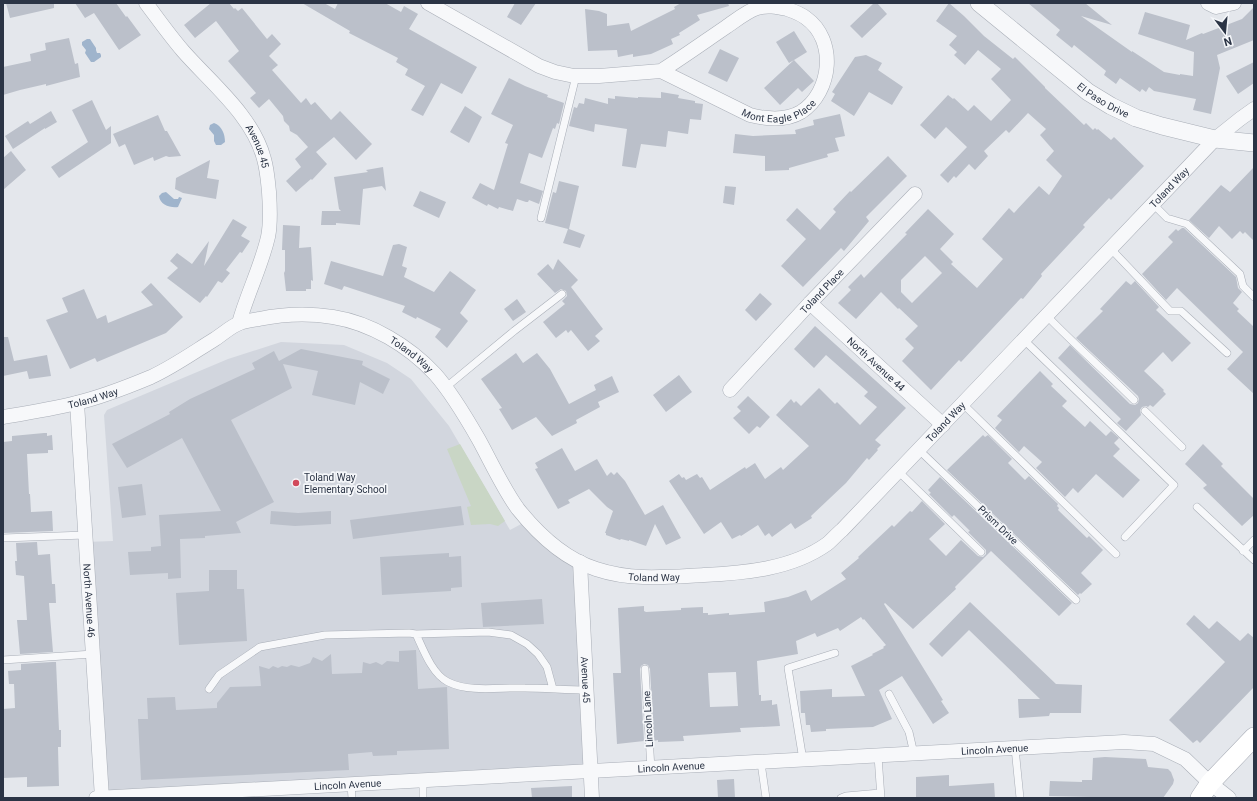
<svg xmlns="http://www.w3.org/2000/svg" width="1257" height="801" font-family="Roboto,sans-serif">
	<rect width="100%" height="100%" fill="#e4e7ec"/>
	<!-- built -->
	<path fill="#d2d6de" d="M281,342L344,345L387,363L411,379L449,426L510,530L525,522L575,565L587,770L105,794L86,542L113,541L104,415L107,410L228,359Z"/>
	<!-- green -->
	<path fill="#c9d6c5" d="M460,444L505,521L498,526L490,524L471,525L467,507L471,506L447,449Z"/>
	<!-- water -->
	<path fill="#9fb4cc" d="M87,39H90L96,48V50L97,53H100L101,55V57L94,62H91L85,53L86,50L82,45V42Z
		M214,123C222,126 225,134 225,142L221,145H216L214,141V135L209,129L210,125Z
		M166,192L174,199H178L179,197L182,198L178,207C170,208 160,205 159,196L162,193Z"/>
	<!-- building -->
	<path fill="#bbc0ca" fill-rule="evenodd" d="M6,3H54V8L10,18Z
		M75,3H116L126,17L127,16L141,35L119,50L94,13L85,18Z
		M211,3H229L234,9L235,8L238,11L242,8L267,39L272,34L281,44L269,56L278,65L272,70L301,103L306,98L311,105L315,102L331,120L340,111L372,144L356,160L334,137L316,152L327,164L312,180L311,179L296,192L286,181L301,167L295,159L308,147L297,135L290,131L289,126L284,121L283,116L269,99L259,108L250,98L256,93L228,61L239,51L216,21L195,38L184,25Z
		M302,3H324L335,9L338,3H385L401,12L404,6L418,14L409,29L477,67L462,94L441,83L423,116L411,110L425,86L405,75L408,69L396,62L398,58L349,33L350,31Z
		M515,3H536L521,25L507,17Z
		M681,3H728L729,6L697,15L700,20L679,33L680,35L671,39L673,44L651,54L633,57V54L618,57L617,50L588,51L585,9L599,11L607,14V26L629,23L631,31L675,9L674,7Z
		M874,3H877L887,14L862,38L850,26Z
		M949,3L964,16L984,36L1013,59L1015,57L1045,87V88L1084,125L1086,123L1093,130L1095,128L1097,130L1098,129L1111,140L1114,137L1144,166L1111,200L1109,198L1083,225L1085,227L1041,274L1042,276L1023,299L1021,298L961,362L959,360L931,390L902,361L914,348L905,339L918,326L899,308L898,309L881,292L856,319L838,303L851,290L848,287L861,274L864,278L907,234L905,233L928,209L954,234L940,249L953,262L951,264L977,288L1003,259L982,239L1009,208L1014,213L1039,186L1049,195L1062,176L1046,160L1054,151L1040,135L1046,129L1028,113L1009,133L1006,130L984,151L988,156L975,170L969,164L956,178L954,176L948,183L940,175L967,147L946,127L935,139L920,125L948,95L953,99L954,98L968,111L974,105L991,121L1011,100L991,79L1001,69L978,50L965,65L954,55L957,52L949,45L957,36L936,21ZM925,256L942,273L912,303L901,292V280Z
		M1028,3H1085L1112,25L1081,16L1132,52V51L1164,72L1180,75V74L1193,76L1194,52L1138,34L1145,12L1190,25L1186,40L1202,33L1203,34L1242,19L1254,7V40L1217,55L1220,68L1211,114L1193,110L1196,99L1154,91L1149,87L1146,92L1142,89L1140,92L1120,78L1116,84L1104,75L1106,71L1074,45L1072,48L1056,35L1060,30Z
		M794,31L807,52L794,60L814,81L802,92L798,88L780,105L764,88L794,60L789,63L776,42Z
		M69,38L75,64L78,63L80,77L46,86V84L20,90L3,95V67L31,61L30,54L46,50L45,43Z
		M720,49L739,58L727,82L708,73Z
		M866,55L882,63L878,70L903,87L892,105L869,92L854,116L831,101L835,94L832,92L855,57Z
		M1254,62V83L1238,94L1226,76Z
		M509,78L525,86L548,95L547,97L564,103L559,124L557,123L555,129L553,128L542,158L529,153L520,183L543,191L539,204L529,200L528,202H526L517,199L513,211L499,207L498,209L488,204L487,206L472,198L480,183L494,190L508,144L505,143L513,125L491,114Z
		M661,92L679,95L678,98L695,101V103L703,104L701,120L690,119L688,134L668,131L666,147L641,144L636,168L622,166L627,129L595,124L594,132L569,126L574,107L577,108L579,103L584,104L585,98L608,104V98L615,99V96L638,98V97L661,98Z
		M92,100L106,130L111,126V143L59,178L51,167L88,142L72,110Z
		M465,106L482,117L469,143L450,132Z
		M51,111L57,122L45,129V128L13,149L5,136L28,121L30,124Z
		M840,114L845,136L835,138L839,151L827,154L828,157L789,168V170L765,171V156L733,153L735,134L753,136L796,134L795,130L814,125L813,120Z
		M158,115L165,131H167L181,156L169,157L166,156L154,161L153,157L134,165L125,144L119,147L113,134Z
		M11,151L26,170L3,190V158Z
		M888,156L907,176L866,217L869,221L844,251L841,248L803,287L781,266L806,239L786,220L797,208L820,230L836,212L833,209L850,191L851,192Z
		M210,160L207,178L219,180L216,199L183,193L175,189L176,178Z
		M383,167L386,191L382,186L363,189L360,225L336,223V225H321L322,211H341L339,209L334,177L368,172L366,170Z
		M1254,167V241L1245,232L1243,234L1240,231L1232,239L1219,226L1209,238L1189,220L1221,185L1230,192Z
		M559,181L579,186L569,229L585,235L580,248L563,243L568,229L545,223L553,192L556,193Z
		M725,186L736,187L734,205L723,203Z
		M420,191L446,202L439,218L413,206Z
		M233,219L247,227L241,236L250,241L242,253L240,252L226,270L230,273L222,283L218,281L207,297L206,296L200,303L167,278L178,268L170,261L177,253L192,264L209,241L204,266Z
		M283,225L300,226L299,248L311,247L313,281L311,280V289H306V291H286L284,273L285,271V250H282Z
		M1182,228H1184L1236,277L1238,288L1242,292L1233,303L1239,309L1237,311L1254,327V394L1227,369L1243,352L1177,288L1166,300L1142,274L1173,242L1168,237L1176,229L1178,231Z
		M399,244L407,247L402,266L407,268L404,277L434,292L450,271L476,290L460,313L468,321L447,348L435,337L441,329L417,317L416,319L402,312L405,306L344,286L342,290L324,284L331,261L383,276L393,245Z
		M558,259L578,280L571,287L603,329L595,336L600,341L588,351L571,330L568,333L566,330L556,338L543,322L565,304L562,301L567,296L566,291L561,289L555,293L537,274L548,264L553,270Z
		M1126,281L1131,285L1135,281L1159,307L1156,310L1191,343L1172,362L1163,352L1144,371L1164,390L1163,391L1166,394L1153,407L1150,405L1148,407L1146,406L1142,407L1140,410L1141,415L1126,431L1117,423L1121,419L1058,358L1070,345L1130,404L1135,405L1138,403L1139,399L1138,396L1076,338L1103,311L1100,309Z
		M151,283L183,317L166,333L97,362L95,358L70,369L46,320L68,312L62,298L84,289L97,319L106,315L108,323L153,305L141,292Z
		M760,293L772,304L756,321L745,310Z
		M517,299L526,312L513,321L504,309Z
		M815,326L906,408L875,440L881,445L877,449L878,450L869,460L867,458L846,483L811,516L812,518L795,529L791,523L772,537L769,533L765,536L758,525L741,536L740,535L732,539L721,522L704,534L669,481L679,474L682,478L684,477L686,480L697,474L700,478L702,477L710,490L745,467L746,469L755,463L765,479L781,467L783,470L809,446L776,415L791,399L794,403L796,401L801,406L819,388L835,404L837,402L860,425L877,407L864,396L868,392L826,355L814,368L794,349Z
		M3,337H8L14,361L47,355L51,376L29,379L27,371L3,376Z
		M301,349L363,361L362,365L390,379L383,394L360,382L355,405L312,395L318,371L283,364L292,388L231,420L274,502L236,522L241,533L205,536V538L180,539L181,578L168,579V573L130,575L128,552L151,551V547L161,546L159,515L221,511L182,438L127,468L112,444L170,414L169,412L190,399L255,369L252,363L274,351L279,361Z
		M516,353L523,363L537,353L550,369L569,404L596,390L594,385L612,376L619,392L598,402L600,407L576,420L577,423L552,436L536,417L512,430L499,409L502,408L481,379Z
		M1040,371L1053,384L1051,386L1067,401L1062,406L1085,427L1090,421L1106,436L1111,431L1119,438L1114,443L1120,449L1113,456L1140,480L1123,498L1096,474L1078,493L1073,488L1065,497L1036,468L1042,462L1024,446L1019,452L995,428L1002,420L997,416Z
		M679,375L692,392L666,412L653,395Z
		M748,396L770,417L760,428L757,426L749,434L733,418L741,411L737,407Z
		M44,433H47V436L52,435L53,450H48V453L27,454L29,494H30L31,512L52,511L53,531L3,533V442L12,441V436Z
		M983,435L985,437L988,435L1012,459L1008,463L1025,480L1029,476L1058,504L1057,506L1059,508L1058,510L1087,538L1089,536L1103,550L1081,573L1092,584L1081,594L1080,593L1078,595L947,470Z
		M1203,444L1223,464L1221,466L1254,499V515L1242,526L1203,488L1207,485L1185,464Z
		M562,448L575,471L597,459L607,476L611,472L614,475L617,472L625,481L645,515L663,505L681,538L666,545L655,524L646,546L629,540V541L621,539L620,540L606,535V533H605L613,511L607,507L589,489L568,500L570,503L558,509L535,469L538,468L535,463Z
		M940,477L1072,603L1059,616L991,551L955,587L956,589L913,629L885,603L884,604L943,700L941,701L949,713L933,724L902,676L879,690L892,719L873,727L826,729V731L811,732L810,725H806L805,713H801L800,691L832,689V697L865,696L851,666L873,655L872,654L884,648L883,647L886,645L864,619L863,620L861,617L840,631L838,628L817,637L815,633L796,641L798,654L757,661L759,695H761V701L772,700V705L777,704L780,726L740,728L741,732L683,736L684,741L658,742V740L654,741L650,669L648,665L644,664L641,666L640,669L644,741L617,744L613,673H621L618,608L644,606V611L646,612L681,610V608L703,607V613H708V615L729,613V615L765,612L764,602L788,597L806,590L811,601L846,579L841,573L859,558L858,557L892,525L894,527L910,511L912,512L922,501L945,524L929,539L946,556L961,540L978,556L983,557L986,554V550L968,532L970,531L954,515L952,517L929,494L931,493L928,490ZM736,672L738,706L710,707L708,673Z
		M142,484L146,515L122,518L118,487Z
		M461,506L464,525L353,539L350,520Z
		M271,511L298,513L331,511V524L295,526L270,524Z
		M37,542L38,555L50,554L52,584H55L56,603H49L53,652L20,654L17,620H27L24,576L16,575L15,561H17L16,543Z
		M449,553V557L461,556L462,587L451,588V591L382,595L380,557Z
		M209,570H237V589H244L247,641L179,645L176,593L209,591Z
		M542,599L544,624L483,627L481,603Z
		M970,602L1056,684L1082,685L1081,713H1050L1049,716L1019,718L1018,699H1040L969,630L942,657L929,644Z
		M1194,615L1209,629L1217,621L1240,641L1248,633L1254,638V687L1200,743L1197,740L1193,743L1169,720L1225,662L1186,624Z
		M416,650L418,689L447,687L449,749L397,751V755L373,756L372,752L348,754L349,770L141,780L138,719H148L147,698L175,697L176,710L217,708V703L230,687L261,686L259,666L269,669L273,666L278,668L282,666L287,667L291,665L299,667L310,663L313,657L322,661L331,654L332,674L362,673L363,662L370,664L376,662L382,665L387,661L399,662V651Z
		M52,662H56L59,730H61V747H58L59,786L27,787V777L3,778V709L15,708L14,684H9L8,671L21,670V664Z
		M1105,757L1146,759L1148,767L1168,769L1171,772L1174,780L1173,784L1163,798H1091V797L1049,796L1050,781L1082,782V780H1092L1093,758Z
		M949,775V786L994,783L995,798H916V777Z
		M734,779L735,798H718L717,780Z
		M572,786V798H532L531,788Z"/>
	<g fill="none" stroke-linecap="round" stroke-linejoin="round">
		<defs>
			<path id="service" d="M1153,204L1167,218L1187,224L1240,274L1243,286L1254,297
				M541,218L576,76
				M1111,249L1170,311H1181L1227,353
				M1047,316C1075,345 1105,371 1134,400
				M1024,340L1174,485L1125,537
				M445,388L514,331L562,294
				M963,404L1116,554
				M1145,411L1182,447
				M919,450L1076,600
				M898,471L981,552
				M1197,507L1254,560
				M3,538L85,535
				M1243,551L1254,540
				M416,634L488,632L511,635L527,644L538,654L547,667L553,689
				M3,660L93,654
				M645,669L651,769
				M209,689L219,675L260,647L325,635L409,633L416,634C423,649 432,674 448,682C471,693 500,687 525,688C545,688 566,690 587,690
				M889,694L909,732L914,754
				M1015,748L1020,798
				M878,756L881,798
				M803,760L788,668L835,653
				M761,763L766,798
				M423,781V798
				M351,785L352,798
				M841,798L846,796L880,793"/>
			<g id="minor">
				<path id="s1" d="M146,3C158,19 170,36 183,51C211,83 253,116 264,159C267,169 268,181 269,192C270,206 271,223 268,237C261,267 247,294 239,323"/>
				<path id="s2" d="M428,3L539,66L555,72L574,76H599L661,71L750,115C766,119 786,121 801,112C832,92 837,40 806,18C801,14 793,11 787,9C777,7 767,5 757,8C747,11 735,21 726,27C704,42 683,57 661,71"/>
				<path d="M1208,3L1216,7L1234,3"/>
				<path id="s3" d="M810,303L943,425"/>
				<path id="s4" d="M730,390L810,303L915,194"/>
				<path id="s5" d="M77,403L102,798"/>
				<path id="s6" d="M3,417C27,413 52,409 76,403C102,397 127,387 151,377C173,367 194,352 215,339C223,334 231,326 240,323C246,321 253,320 259,319C284,314 308,313 333,317C371,323 409,346 435,374C451,392 467,419 479,440C491,462 504,490 518,509C538,534 565,559 596,569C632,581 667,577 704,575C745,573 792,569 827,544C832,540 837,534 842,530L1215,139L1240,119L1254,109"/>
				<path id="s7" d="M580,562L592,798"/>
				<path id="s8" d="M96,798L1124,742L1154,744L1185,759L1210,783L1229,798"/>
			</g>
			<g id="tertiary">
				<path id="s9" d="M979,3L1088,92L1111,106L1136,118L1162,126L1215,139L1254,143"/>
			</g>
			<path id="secondary" d="M1200,798L1210,783L1254,737"/>
		</defs>
		<!-- service casing -->
		<use href="#service" stroke="#a9aeb7" stroke-width="8"/>
		<!-- minor casing -->
		<use href="#minor" stroke="#a9aeb7" stroke-width="15"/>
		<!-- tertiary casing -->
		<use href="#tertiary" stroke="#a9aeb7" stroke-width="18"/>
		<!-- secondary casing -->
		<use href="#secondary" stroke="#a9aeb7" stroke-width="20"/>
		<!-- service -->
		<use href="#service" stroke="#f7f8fa" stroke-width="7"/>
		<!-- minor -->
		<use href="#minor" stroke="#f7f8fa" stroke-width="14"/>
		<!-- tertiary -->
		<use href="#tertiary" stroke="#f7f8fa" stroke-width="17"/>
		<!-- secondary -->
		<use href="#secondary" stroke="#fff" stroke-width="19"/>
	</g>
	<!-- markers -->
	<circle fill="#d1495b" stroke="#f4f6f9" stroke-width="1.5" cx="296" cy="483" r="4"/>
	<g text-anchor="middle" dominant-baseline="central" stroke-width="3.5" stroke-linejoin="round" paint-order="stroke">
		<!-- street labels -->
		<g font-size="10" fill="#2b3445" stroke="#f4f6f9">
			<text stroke="none"><textPath href="#s9" startOffset="158">El Paso Drive</textPath></text>
			<text stroke="none"><textPath href="#s2" startOffset="381">Mont Eagle Place</textPath></text>
			<text stroke="none"><textPath href="#s1" startOffset="183">Avenue 45</textPath></text>
			<text stroke="none"><textPath href="#s6" startOffset="1461">Toland Way</textPath></text>
			<text stroke="none"><textPath href="#s4" startOffset="135">Toland Place</textPath></text>
			<text stroke="none"><textPath href="#s6" startOffset="440">Toland Way</textPath></text>
			<text stroke="none"><textPath href="#s3" startOffset="90">North Avenue 44</textPath></text>
			<text stroke="none"><textPath href="#s6" startOffset="92">Toland Way</textPath></text>
			<text stroke="none"><textPath href="#s6" startOffset="1137">Toland Way</textPath></text>
			<text transform="translate(998 525) rotate(44)">Prism Drive</text>
			<text stroke="none"><textPath href="#s6" startOffset="788">Toland Way</textPath></text>
			<text stroke="none"><textPath href="#s5" startOffset="198">North Avenue 46</textPath></text>
			<text stroke="none"><textPath href="#s7" startOffset="118">Avenue 45</textPath></text>
			<text transform="translate(648 719) rotate(-93)">Lincoln Lane</text>
			<text stroke="none"><textPath href="#s8" startOffset="900">Lincoln Avenue</textPath></text>
			<text stroke="none"><textPath href="#s8" startOffset="576">Lincoln Avenue</textPath></text>
			<text stroke="none"><textPath href="#s8" startOffset="252">Lincoln Avenue</textPath></text>
		</g>
		<!-- poi labels -->
		<g font-size="10" fill="#2b3445" stroke="#f4f6f9" text-anchor="start">
			<text x="304" y="477">Toland Way<tspan x="304" dy="12">Elementary School</tspan></text>
		</g>
	</g>
	<!-- border -->
	<rect width="1257" height="801" fill="none" stroke="#2b3445" stroke-width="8"/>
	<!-- north arrow -->
	<g transform="translate(1225 32) rotate(164)" stroke="#f4f6f9" stroke-width="3" paint-order="stroke">
	<path d="M0-3L7 15L0 10L-7 15Z" fill="#2b3445"/>
	<text y="-6" font-size="11" font-weight="bold" text-anchor="middle" fill="#2b3445">N</text>
	</g>
</svg>
